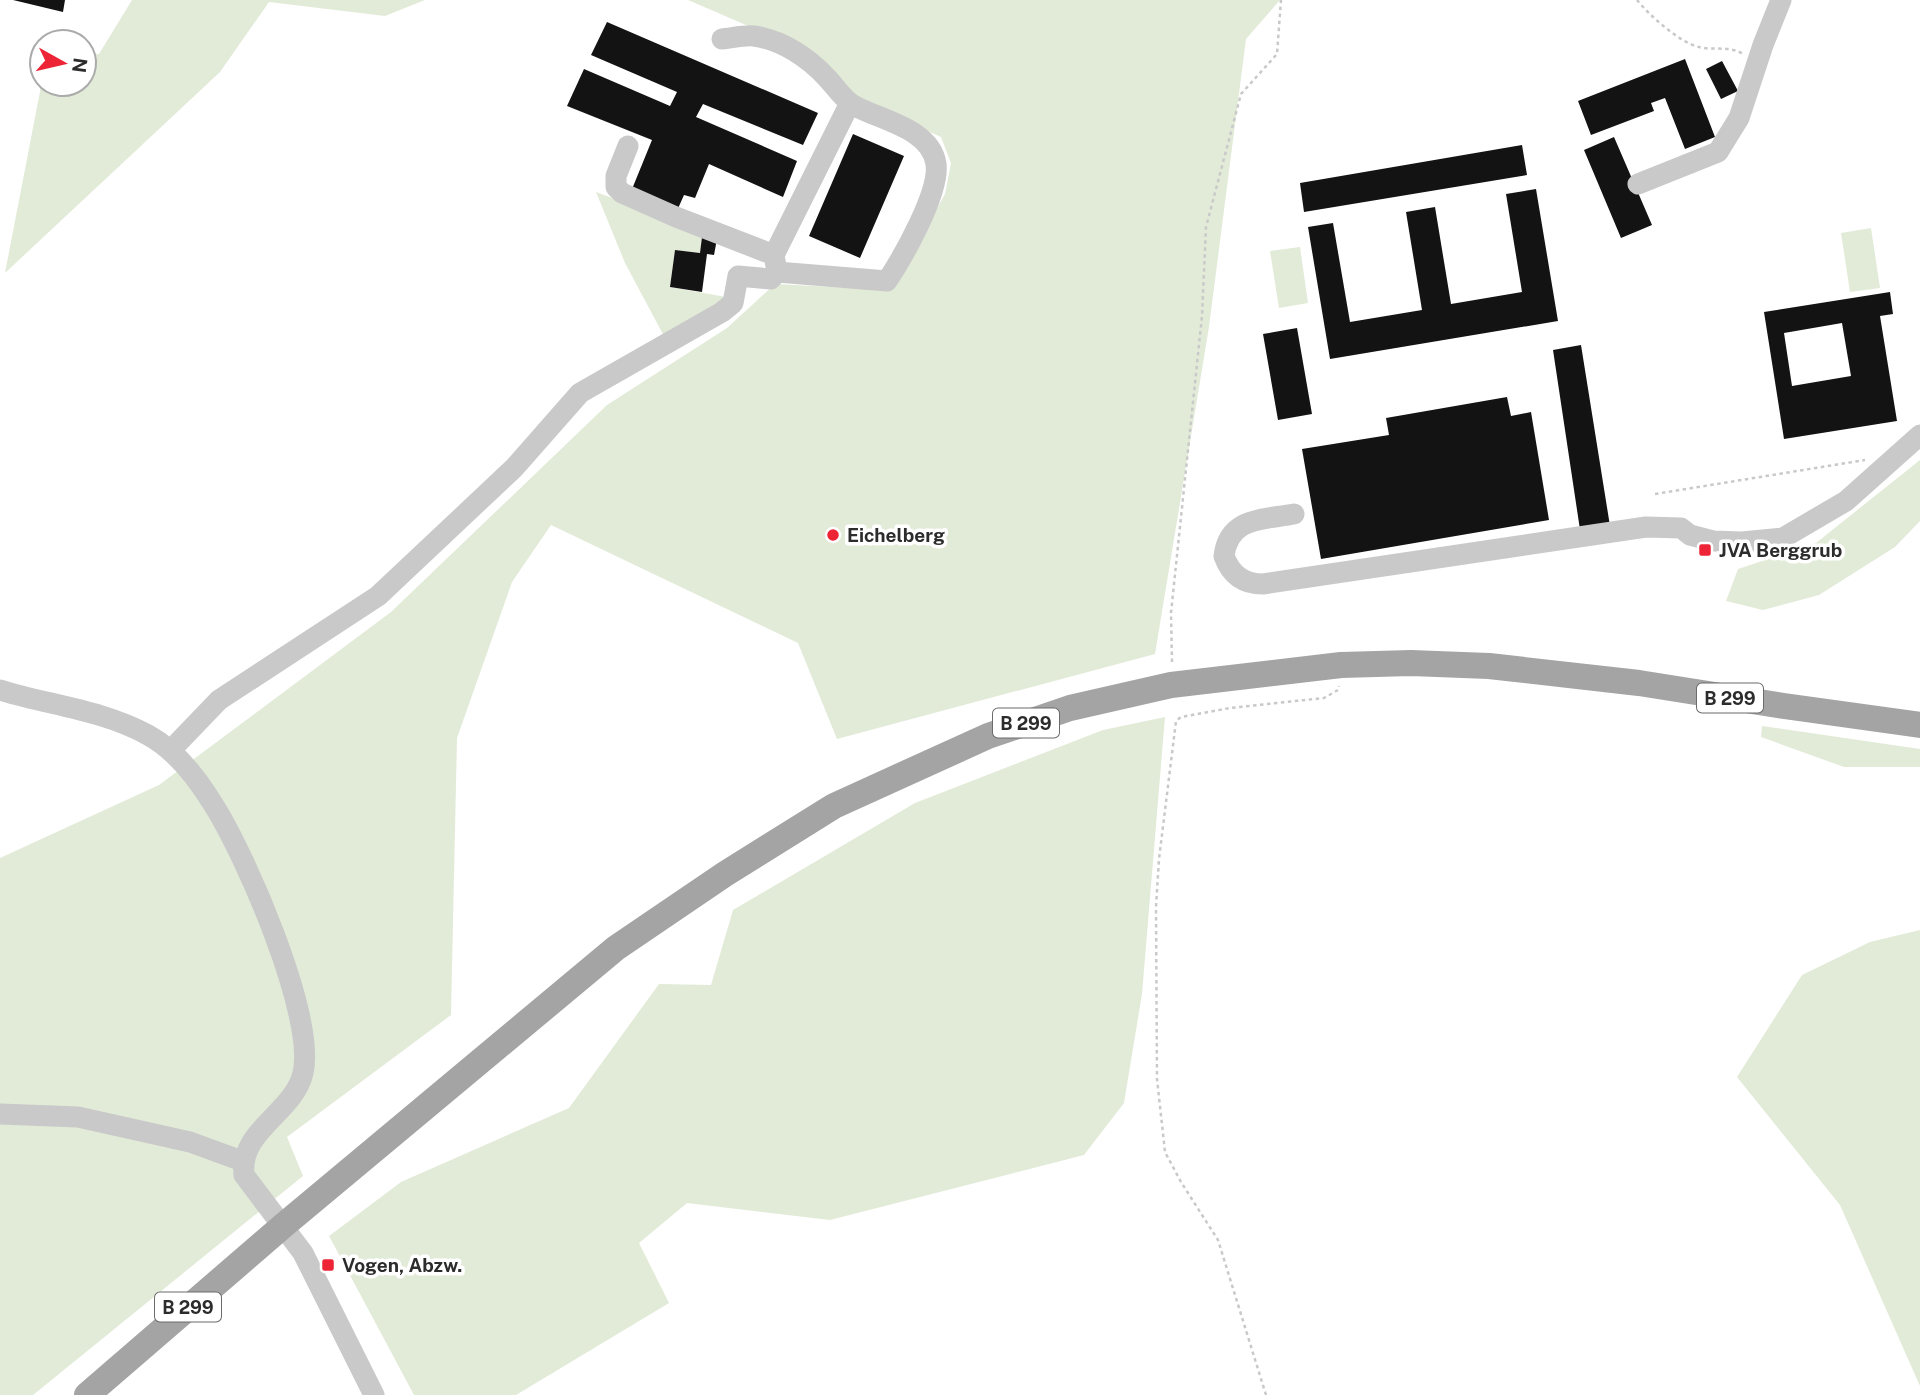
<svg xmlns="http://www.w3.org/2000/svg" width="1920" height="1395" font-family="'Public Sans',sans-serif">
	<rect width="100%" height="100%" fill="#fff"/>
	<!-- green -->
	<path fill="#e2ebd8" d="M132,0H425L385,16L269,2L220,72L5,273L42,81V84H84V55L99,54Z
		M688,0H1280L1246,39L1209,327L1155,654L837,739L798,643L551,525L512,582L457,738L451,1015L287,1137L303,1176L33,1395H0V858L159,785L391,612L607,405L727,328L775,284L891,290L945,194L951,163L941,137L854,98L811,53Z
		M596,192L717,237H702L700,253L675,250L670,287L726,297L665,338L625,263Z
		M1871,228L1880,288L1850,292L1841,233Z
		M1300,247L1308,303L1279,308L1270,251Z
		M1920,460V521L1895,547L1819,595L1763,610L1726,601L1738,569L1816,543Z
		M1165,717L1142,994L1124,1103L1084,1155L830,1220L687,1203L639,1243L669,1303L516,1395H414L329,1236L401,1182L569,1108L659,984L711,985L733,910L915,803L1103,730Z
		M1762,726L1920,749V767H1844L1761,737Z
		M1920,930V1386L1840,1205L1737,1077L1802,975L1870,942Z"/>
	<!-- building -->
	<path fill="#131313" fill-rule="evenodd" d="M13,0H65L63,12Z
		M607,22L818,113L803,145L703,104L696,117L797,161L783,197L709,164L695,198L684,195L676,213L630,194L652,140L567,106L584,69L670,106L677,92L591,55Z
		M1685,59L1715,137L1685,149L1665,98L1651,103L1654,111L1591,135L1578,101Z
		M1722,61L1738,91L1721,99L1706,69Z
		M853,134L904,156L860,258L809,236Z
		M1614,137L1652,225L1621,238L1584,150Z
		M1522,145L1527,175L1304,212L1300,183Z
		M1536,189L1558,321L1330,359L1308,227L1333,223L1350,322L1422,310L1406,212L1435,207L1451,304L1522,292L1506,194Z
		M702,237L717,239L714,255L707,254L702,292L670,287L675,250L700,253Z
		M1890,292L1893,314L1880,316L1897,421L1784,439L1764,312ZM1842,323L1851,376L1792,386L1784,333Z
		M1297,328L1312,414L1278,420L1263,334Z
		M1581,345L1610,526L1582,543L1553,350Z
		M1507,397L1511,416L1531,412L1549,520L1321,559L1302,449L1389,435L1386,418Z"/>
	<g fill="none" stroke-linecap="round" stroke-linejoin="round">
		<!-- path -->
		<path stroke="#c9c9c9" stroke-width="2.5" stroke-dasharray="3.5 3.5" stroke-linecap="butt" d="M1637,0C1649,15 1680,43 1699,47C1713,51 1729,45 1743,54
			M1655,494L1865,460
			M1172,662L1171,613L1202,316L1206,227L1241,94L1277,54L1281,0
			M1266,1395L1218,1240L1181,1182L1165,1152L1157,1079L1156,907L1159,859L1176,721L1181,717L1230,708L1324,698L1338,690L1339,686"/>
		<!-- minor -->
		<path stroke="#c9c9c9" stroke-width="21" d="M722,39C732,38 745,35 754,36C782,40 809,58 827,78C835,86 843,99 853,105C879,120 931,128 936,164C940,192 903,257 887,281L777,272
			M1638,184L1718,152L1739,118L1763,45L1781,0
			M774,255L850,103
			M1294,514C1262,520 1229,517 1224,556C1231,575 1244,584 1263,584L1646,527L1681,528L1690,535L1713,541L1742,542L1783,538L1846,501L1920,435
			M0,690C48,705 103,710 148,735C174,749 197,778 213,804C245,854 316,1016 303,1073C294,1113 239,1130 244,1175L303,1253L374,1395
			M170,751L219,700L378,596L514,468L580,393L722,312L733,303L738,276L771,279L777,272L774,255L676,217L622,193L616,187V176L628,146
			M0,1114L78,1117L190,1142L242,1161"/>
		<!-- major -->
		<path stroke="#a4a4a4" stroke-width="26" d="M87,1395L284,1225L616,948L725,874L834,806L988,736L1070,708L1171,685L1341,665L1411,663L1489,666L1639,683L1784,706L1920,725"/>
	</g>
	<!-- markers -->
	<g fill="#ed2436" stroke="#fff" stroke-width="2.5">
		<circle cx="833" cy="535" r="7"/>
		<rect x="1698" y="543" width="14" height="14" rx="3.5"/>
		<rect x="321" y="1258" width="14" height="14" rx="3.5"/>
	</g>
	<g text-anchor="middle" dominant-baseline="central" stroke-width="7" stroke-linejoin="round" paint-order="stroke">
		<!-- shield labels -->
		<g fill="#fff" stroke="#6b6b6b" stroke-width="2">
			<rect x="1697" y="683.5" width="66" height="29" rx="5"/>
			<rect x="993" y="708.5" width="66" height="29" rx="5"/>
			<rect x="155" y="1292.5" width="66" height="29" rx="5"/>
		</g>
		<g font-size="18" font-weight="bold" fill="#2c2c2c">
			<text x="1730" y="698">B 299</text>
			<text x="1026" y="723">B 299</text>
			<text x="188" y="1307">B 299</text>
		</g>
		<!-- poi labels -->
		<g font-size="19" font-weight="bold" fill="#2c2c2c" stroke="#fff" text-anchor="start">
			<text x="847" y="535">Eichelberg</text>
			<text x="1719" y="550">JVA Berggrub</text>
			<text x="342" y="1265">Vogen, Abzw.</text>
		</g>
	</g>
	<!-- north arrow -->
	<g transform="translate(63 63) rotate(98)"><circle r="33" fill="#ffffff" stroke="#ababab" stroke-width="2"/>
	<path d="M0-5L12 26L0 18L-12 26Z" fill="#ed2436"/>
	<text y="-10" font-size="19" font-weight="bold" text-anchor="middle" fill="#2c2c2c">N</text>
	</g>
</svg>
